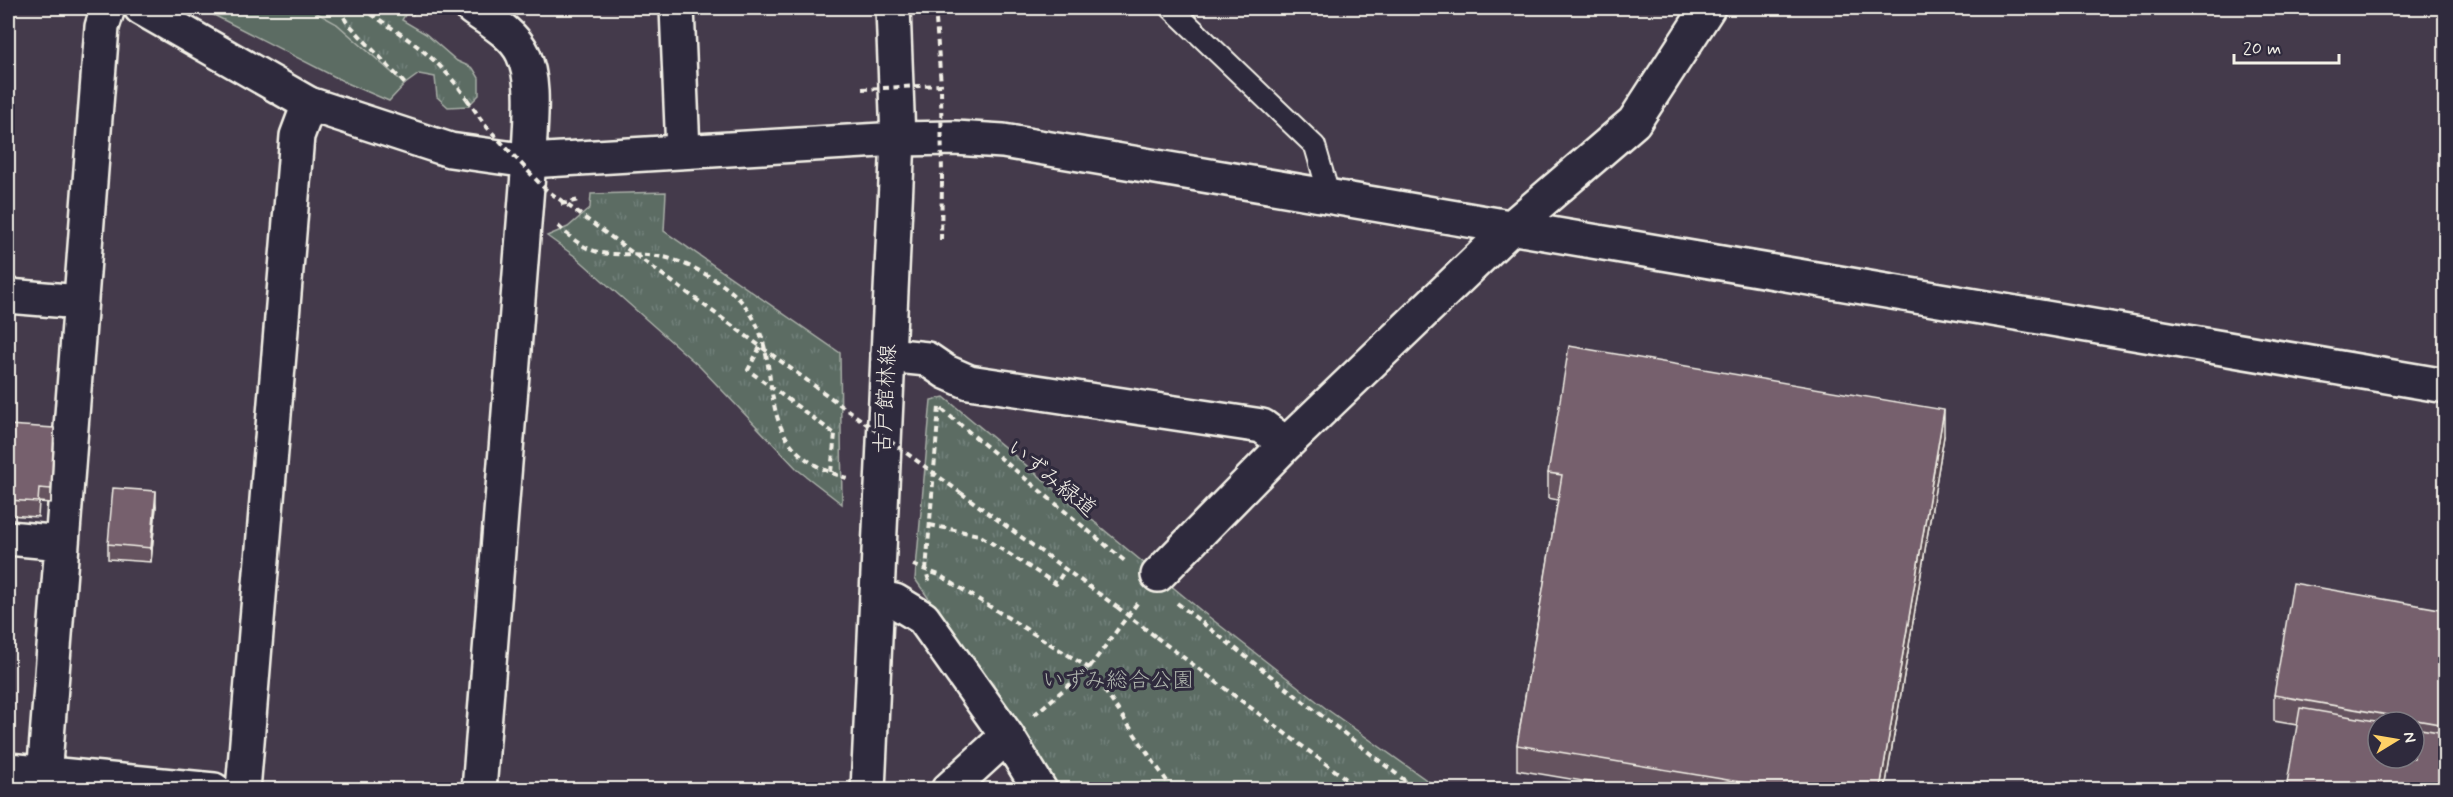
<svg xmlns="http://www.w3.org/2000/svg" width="2453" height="797" font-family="Mynerve,'Klee One',sans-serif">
	<defs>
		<pattern id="park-tufts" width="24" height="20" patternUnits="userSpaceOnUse" patternTransform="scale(1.5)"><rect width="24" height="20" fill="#5b6c64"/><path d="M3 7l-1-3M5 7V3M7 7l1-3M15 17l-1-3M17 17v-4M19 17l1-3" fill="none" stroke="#73817a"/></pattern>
	</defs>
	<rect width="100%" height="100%" fill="#443a4b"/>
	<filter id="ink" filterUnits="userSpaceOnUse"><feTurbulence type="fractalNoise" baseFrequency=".0167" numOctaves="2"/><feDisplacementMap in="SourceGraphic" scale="12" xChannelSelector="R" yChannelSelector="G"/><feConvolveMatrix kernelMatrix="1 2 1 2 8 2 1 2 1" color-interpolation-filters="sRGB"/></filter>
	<g filter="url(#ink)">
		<!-- grass -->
		<path fill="#5b6c64" stroke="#a8aea6" stroke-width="1.5" d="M200,8H327L337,24L405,84L389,101L347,83Z"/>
		<!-- park -->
		<path fill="url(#park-tufts)" stroke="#a8aea6" stroke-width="1.5" d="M308,8H409L402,20L426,34L457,61L473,68L479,78V95L468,106L448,107L437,97L435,77L419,74L405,84L337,24Z
			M666,192L664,231L840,353L842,504L798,470L700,367L576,257L547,236L568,227L590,208L591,194Z
			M944,397L1204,613L1328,710L1439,789H1057L1019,727L915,579L931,400Z"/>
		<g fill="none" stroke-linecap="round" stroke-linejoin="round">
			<defs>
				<path id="service" d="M1171,8L1315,146L1329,195"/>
				<path id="minor" d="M677,8L683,151
					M8,296L80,302
					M888,355L927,359L946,372L969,382L1262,426L1286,444
					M8,538L62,543
					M1158,575L1286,444L1513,226L1634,122L1708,8
					M877,597L895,601L923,618L1007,736L1040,790
					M8,770L214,790
					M43,790L102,27L108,8
					M243,790L297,136L309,104
					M479,790L529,161
					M948,790L1007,736"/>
				<path id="tertiary" d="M141,8L309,104L450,150L529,161L898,139L955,138L1003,141L2446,386
					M472,8C489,20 514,34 523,54C537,85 529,127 529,161"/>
				<path id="secondary" d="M868,790L898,139L893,8"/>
			</defs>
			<!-- service casing -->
			<use href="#service" stroke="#f4f1e8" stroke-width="24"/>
			<!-- minor casing -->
			<use href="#minor" stroke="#f4f1e8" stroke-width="38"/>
			<!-- tertiary casing -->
			<use href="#tertiary" stroke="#f4f1e8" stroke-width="38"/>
			<!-- secondary casing -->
			<use href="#secondary" stroke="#f4f1e8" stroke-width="38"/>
			<!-- path -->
			<path stroke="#f4f1e8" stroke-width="4" stroke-dasharray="6 4.5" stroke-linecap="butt" d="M347,8L343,15L346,21L405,84
				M362,8C405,37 437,55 467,99
				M404,8L414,14
				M936,20L941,85
				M561,204L579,200
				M558,226C599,265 608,250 657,256C679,258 718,279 734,294C800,354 733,445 847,478
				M941,240L942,182
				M831,472L835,434
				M961,493L1117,607
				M930,525L979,535L1056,584L1065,570
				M913,565L939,575L1089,668L1173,790
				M929,581L926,571L939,407L1126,562
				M1177,603L1417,790
				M1156,637L1361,790
				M1034,715L1089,668L1138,602"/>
			<!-- service -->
			<use href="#service" stroke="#2f2a3d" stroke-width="20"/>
			<!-- minor -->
			<use href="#minor" stroke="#2f2a3d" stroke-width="33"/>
			<!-- tertiary -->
			<use href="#tertiary" stroke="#2f2a3d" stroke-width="33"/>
			<!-- secondary -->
			<use href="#secondary" stroke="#2f2a3d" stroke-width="33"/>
			<!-- path-bridge -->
			<path stroke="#f4f1e8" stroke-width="4" stroke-dasharray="6 4.5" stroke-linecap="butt" d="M862,89L941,85L942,182
				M467,99L485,125L544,188L961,493
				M760,347L748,370L835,434
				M1117,607L1156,637"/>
		</g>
		<!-- wall -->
		<path fill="#65535e" stroke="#f4f1e8" stroke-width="1.5" fill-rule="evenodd" d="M8,425L54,443L51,503L39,502L38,517L8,515Z
			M1944,436L1885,789H1630L1517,770V745L1558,500L1548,498V473Z
			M156,506L151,562L108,559V544Z
			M2445,610V789L2297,725L2274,721V695ZM2378,722H2414V758Z"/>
		<!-- shaded-wall -->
		<path fill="#53444c" stroke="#f4f1e8" stroke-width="1.5" d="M1944,410V436L1885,789H1880Z
			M54,428V443L51,503V489Z
			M156,491V506L151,562V548Z"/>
		<!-- building -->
		<path fill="#76616d" stroke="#f4f1e8" stroke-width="1.5" d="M1569,346L1944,410L1880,789H1782L1517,745L1562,475L1548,473Z
			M8,425L54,428L51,489L39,488L38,502L8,500Z
			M113,488L156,491L151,548L108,544Z
			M2293,583L2445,610V725L2274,695Z
			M2300,708L2381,722H2378V758H2414V728L2445,733V789H2286Z"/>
	</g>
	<g text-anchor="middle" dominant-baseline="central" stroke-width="6" stroke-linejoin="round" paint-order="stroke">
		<!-- street labels -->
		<g font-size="22" fill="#f4f1e8" stroke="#2f2a3d">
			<text transform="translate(886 399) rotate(-87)">古戸館林線</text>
			<text transform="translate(1051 479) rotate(39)">いずみ緑道</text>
		</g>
		<!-- park labels -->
		<g font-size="22" fill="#afb5ad" stroke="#2f2a3d">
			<text x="1118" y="681">いずみ総合公園</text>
		</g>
	</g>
	<!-- margin -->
	<rect width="2453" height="797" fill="none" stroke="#2f2a3d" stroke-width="30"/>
	<rect x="15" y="15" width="2423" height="767" fill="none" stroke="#f4f1e8" stroke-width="2" filter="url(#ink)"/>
	<!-- north arrow -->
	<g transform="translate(2396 740) rotate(79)"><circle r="28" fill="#2f2a3d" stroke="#7e7a81" stroke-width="1.5"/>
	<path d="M0-4.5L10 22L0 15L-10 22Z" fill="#ffd166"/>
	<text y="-9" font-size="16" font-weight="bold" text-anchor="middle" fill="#f4f1e8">N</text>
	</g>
	<!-- scale -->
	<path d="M2234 54v9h105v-9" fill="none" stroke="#f4f1e8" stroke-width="3"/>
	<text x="2243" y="54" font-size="18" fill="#f4f1e8" stroke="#2f2a3d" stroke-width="4.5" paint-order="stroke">20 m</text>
</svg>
